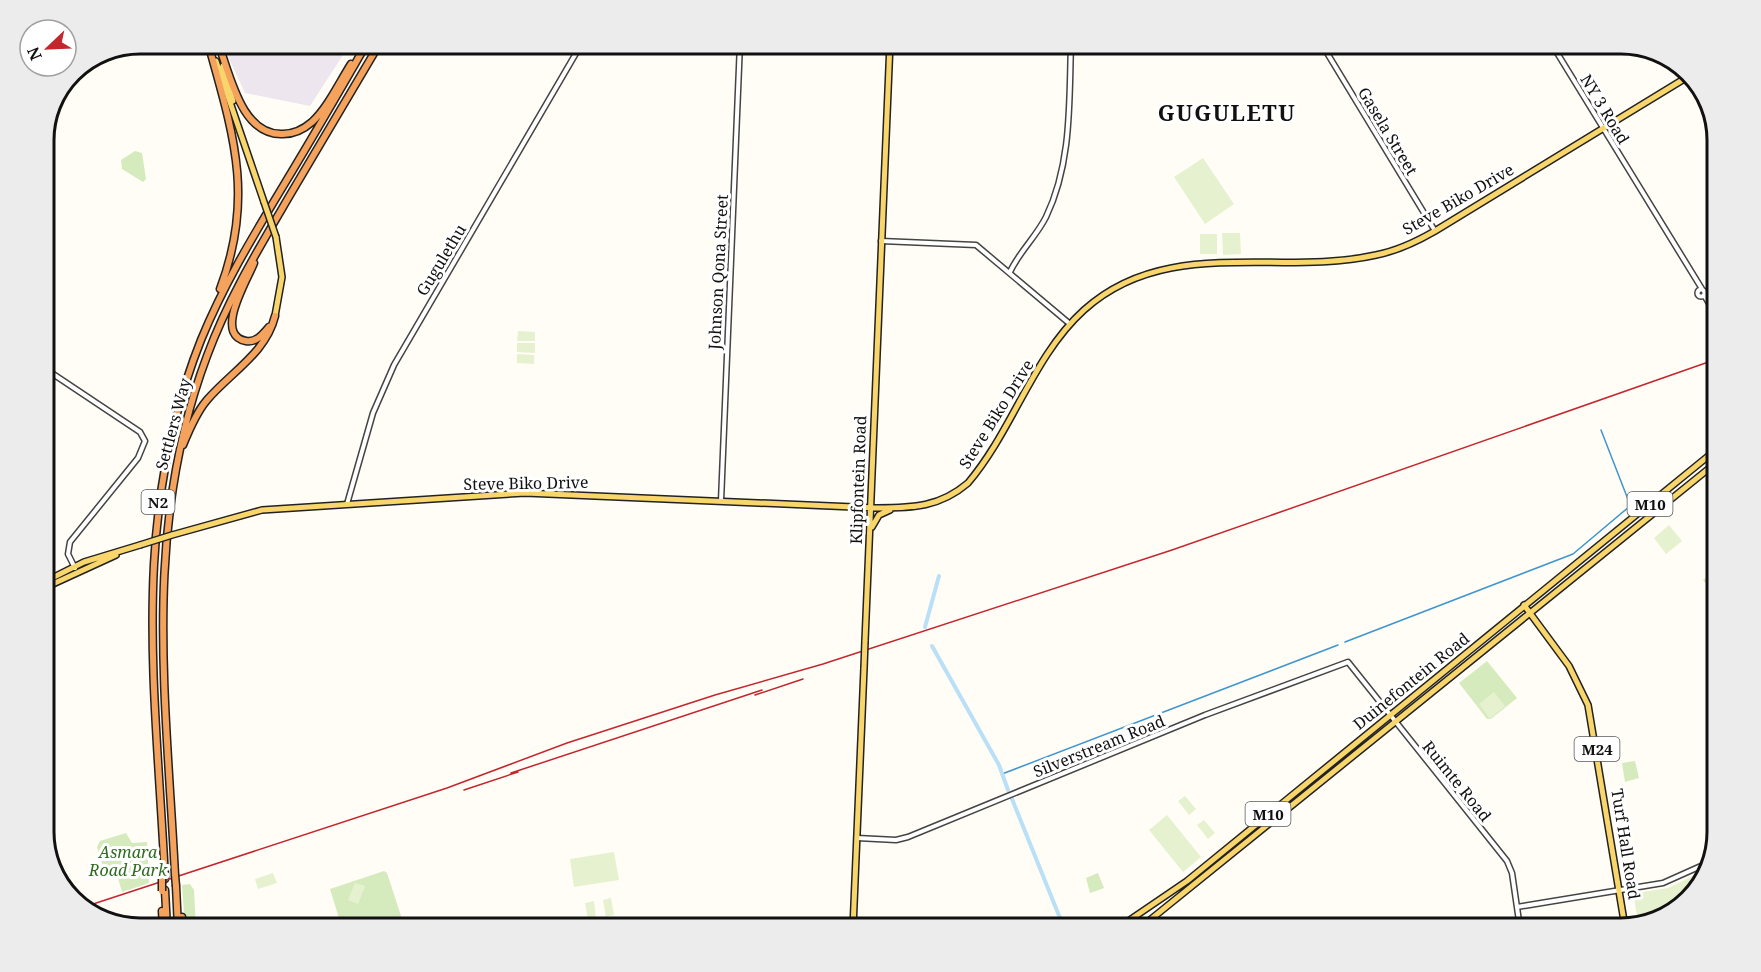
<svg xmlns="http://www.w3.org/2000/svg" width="1761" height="972" font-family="'Noto Serif',serif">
	<rect width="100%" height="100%" fill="#fffdf5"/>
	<!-- industrial -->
	<path fill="#eee6ef" d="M222,44H350L310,106L245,93Z"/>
	<!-- green -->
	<path fill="#d5ebbd" d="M135,151L142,153L146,179L143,182L122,169L121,160Z
		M1708,576L1712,580L1717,576L1716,596L1703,580Z
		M1487,661L1517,698L1491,719H1487L1459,683Z
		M1635,761L1639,778L1625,782L1622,763Z
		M126,833L132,843L147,842L149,883L122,892L118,878L106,876L97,847L100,841Z
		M384,871L387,873L405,928H342L330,889Z
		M1098,873L1104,888L1090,893L1086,878Z
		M190,884L194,890L196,928H185L182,885Z"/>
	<!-- pitch -->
	<path fill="#e6f2cf" d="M1203,158L1234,204L1205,224L1174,177Z
		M1222,233H1240L1241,254L1223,255Z
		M1200,234H1217V254H1200Z
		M518,331L535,332V341H517Z
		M517,343H535V353L517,352Z
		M517,354L534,355V364L517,363Z
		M1669,525L1682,541L1666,554L1654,538Z
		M1494,692L1505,706L1490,719L1479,704Z
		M1185,796L1196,809L1189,815L1178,801Z
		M1167,815L1201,857L1183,872L1149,830Z
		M1204,820L1215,833L1208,839L1197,825Z
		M614,852L619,880L574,887L570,859Z
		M273,873L277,883L258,889L255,879Z
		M1699,873L1700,883L1674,912L1638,923L1634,897L1637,893L1668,888Z
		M355,883L365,886L358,904L348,900Z
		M611,898L614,915L606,917L603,900Z
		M594,901L596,918L588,920L585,903Z"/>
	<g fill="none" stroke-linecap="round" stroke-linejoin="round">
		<!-- stream -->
		<path stroke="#3f96cf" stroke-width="1.5" d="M1345,642L1573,554L1630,506L1629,502L1601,430
			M1002,774L1338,645"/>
		<!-- canal -->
		<path stroke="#b9e0f7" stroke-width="4" d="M925,627L939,576
			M932,646L999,765L1008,790
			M1012,799L1064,928"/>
		<defs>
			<path id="minor" d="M1321,43L1435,231
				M1551,43L1702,289
				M881,241L976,245L1070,324
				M1010,272C1019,252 1036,237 1046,217C1072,163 1069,102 1071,43
				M1697.5 293a3.5 3.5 0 1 1 7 0a3.5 3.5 0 1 1-7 0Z
				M1704,295L1717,317
				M44,368L140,432L145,441L138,458L70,542L68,554L75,568
				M721,501L740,43
				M347,504L373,413L394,365L582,43
				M857,838L896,840L908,837L1205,715L1348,662L1507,861L1512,873L1520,928
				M1517,907L1663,883L1710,862"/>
			<path id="major" d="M216,61L264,202
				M223,66L233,101
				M275,316L282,277L276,237
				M872,527L879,515L890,510
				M172,535L262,510L525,493L877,508C913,508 940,507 968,483C1013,430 1033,356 1084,310C1167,235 1278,277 1376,255C1397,251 1416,242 1435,231L1689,76
				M44,582L84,562L140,545
				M44,588L116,555
				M1524,605L1569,666L1588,705L1625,927
				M865,641L890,43
				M853,928L864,668
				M1118,928L1187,881L1717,449
				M1140,928L1717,462"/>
			<path id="highway" d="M208,43C233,133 255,197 220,289
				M218,43C230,74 241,136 283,134C294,134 304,129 312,122C328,107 339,83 351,64
				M254,263C248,279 213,335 246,341C256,343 263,334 269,327
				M183,445C189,430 196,413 207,400C231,372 266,353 275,316
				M175,875C166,697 142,528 207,356C228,299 259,248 290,195C320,145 350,94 380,43
				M165,879C156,691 129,521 201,340C223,286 252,238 282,188C311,140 339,92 367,43
				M176,886L178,928
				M165,890L167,928
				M162,911L163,928
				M182,917L183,928"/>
		</defs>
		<!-- minor casing -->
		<use href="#minor" stroke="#444" stroke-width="7"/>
		<!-- major casing -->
		<use href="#major" stroke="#222" stroke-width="8"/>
		<!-- highway casing -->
		<use href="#highway" stroke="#222" stroke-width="9"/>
		<!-- minor -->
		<use href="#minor" stroke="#fff" stroke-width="4"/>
		<!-- major -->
		<use href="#major" stroke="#f9d66b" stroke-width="5"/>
		<!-- highway -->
		<use href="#highway" stroke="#f5a25d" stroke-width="6"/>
		<!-- rail -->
		<path stroke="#c4262e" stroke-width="1.5" d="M755,695L803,679
			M511,773L762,690
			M464,790L518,772
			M84,907L447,788L567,743L715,695L823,664L1172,550L1717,359"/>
		<defs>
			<path id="major-bridge" d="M264,202L276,237
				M140,545L172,535
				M864,668L865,641"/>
			<path id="highway-bridge" d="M175,875L176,886
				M162,879V891"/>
		</defs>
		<!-- major-bridge casing -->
		<use href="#major-bridge" stroke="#222" stroke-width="8" stroke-linecap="butt"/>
		<!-- highway-bridge casing -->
		<use href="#highway-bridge" stroke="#222" stroke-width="9" stroke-linecap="butt"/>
		<!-- major-bridge -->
		<use href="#major-bridge" stroke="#f9d66b" stroke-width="5"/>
		<!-- highway-bridge -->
		<use href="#highway-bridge" stroke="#f5a25d" stroke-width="6"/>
	</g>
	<g text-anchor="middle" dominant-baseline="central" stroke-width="6" stroke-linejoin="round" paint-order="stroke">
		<!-- shield labels -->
		<g fill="#fff" stroke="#585858" stroke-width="1.5">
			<rect x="141.5" y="490" width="33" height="24" rx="4.5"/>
			<rect x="1627.5" y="492" width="45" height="24" rx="4.5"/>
			<rect x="1574.5" y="737" width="45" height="24" rx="4.5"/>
			<rect x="1245.5" y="802" width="45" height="24" rx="4.5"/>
		</g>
		<g font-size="15" font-weight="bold" fill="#111">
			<text x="158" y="502">N2</text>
			<text x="1650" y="504">M10</text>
			<text x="1597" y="749">M24</text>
			<text x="1268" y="814">M10</text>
		</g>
		<!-- street labels -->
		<g font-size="16" fill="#111" stroke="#fff">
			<text transform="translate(1605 109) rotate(59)">NY 3 Road</text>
			<text transform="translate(1388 131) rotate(59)">Gasela Street</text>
			<text transform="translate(1458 199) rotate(-30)">Steve Biko Drive</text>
			<text transform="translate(441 260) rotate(-59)">Gugulethu</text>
			<text transform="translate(718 272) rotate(-87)">Johnson Qona Street</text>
			<text transform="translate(996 414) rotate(-58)">Steve Biko Drive</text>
			<text transform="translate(173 424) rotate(-75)">Settlers Way</text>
			<text transform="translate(858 480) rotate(-88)">Klipfontein Road</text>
			<text transform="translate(526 483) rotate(-1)">Steve Biko Drive</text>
			<text transform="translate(1411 681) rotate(-39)">Duinefontein Road</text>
			<text transform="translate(1099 746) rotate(-22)">Silverstream Road</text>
			<text transform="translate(1457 781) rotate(51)">Ruimte Road</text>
			<text transform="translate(1626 844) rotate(81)">Turf Hall Road</text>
		</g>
		<!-- park labels -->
		<g font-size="16" font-style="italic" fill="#2f6b1f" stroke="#fff">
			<text x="128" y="852">Asmara<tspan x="128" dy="18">Road Park</tspan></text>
		</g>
		<!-- district labels -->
		<g font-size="22" font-weight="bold" letter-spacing="1.5" fill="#111" stroke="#fff">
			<text x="1227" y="112">GUGULETU</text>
		</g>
	</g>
	<!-- crop -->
	<path d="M0 0H1761V972H0ZM140 54H1621A86 86 0 0 1 1707 140V832A86 86 0 0 1 1621 918H140A86 86 0 0 1 54 832V140A86 86 0 0 1 140 54Z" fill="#ececec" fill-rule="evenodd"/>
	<path fill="none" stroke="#111" stroke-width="3" d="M140 54H1621A86 86 0 0 1 1707 140V832A86 86 0 0 1 1621 918H140A86 86 0 0 1 54 832V140A86 86 0 0 1 140 54Z"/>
	<!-- north arrow -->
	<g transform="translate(48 48) rotate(247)"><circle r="28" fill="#ffffff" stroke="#a0a0a0" stroke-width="1.5"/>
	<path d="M0-4.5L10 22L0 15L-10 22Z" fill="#c4262e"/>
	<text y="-9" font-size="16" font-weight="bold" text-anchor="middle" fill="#111111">N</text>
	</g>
</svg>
